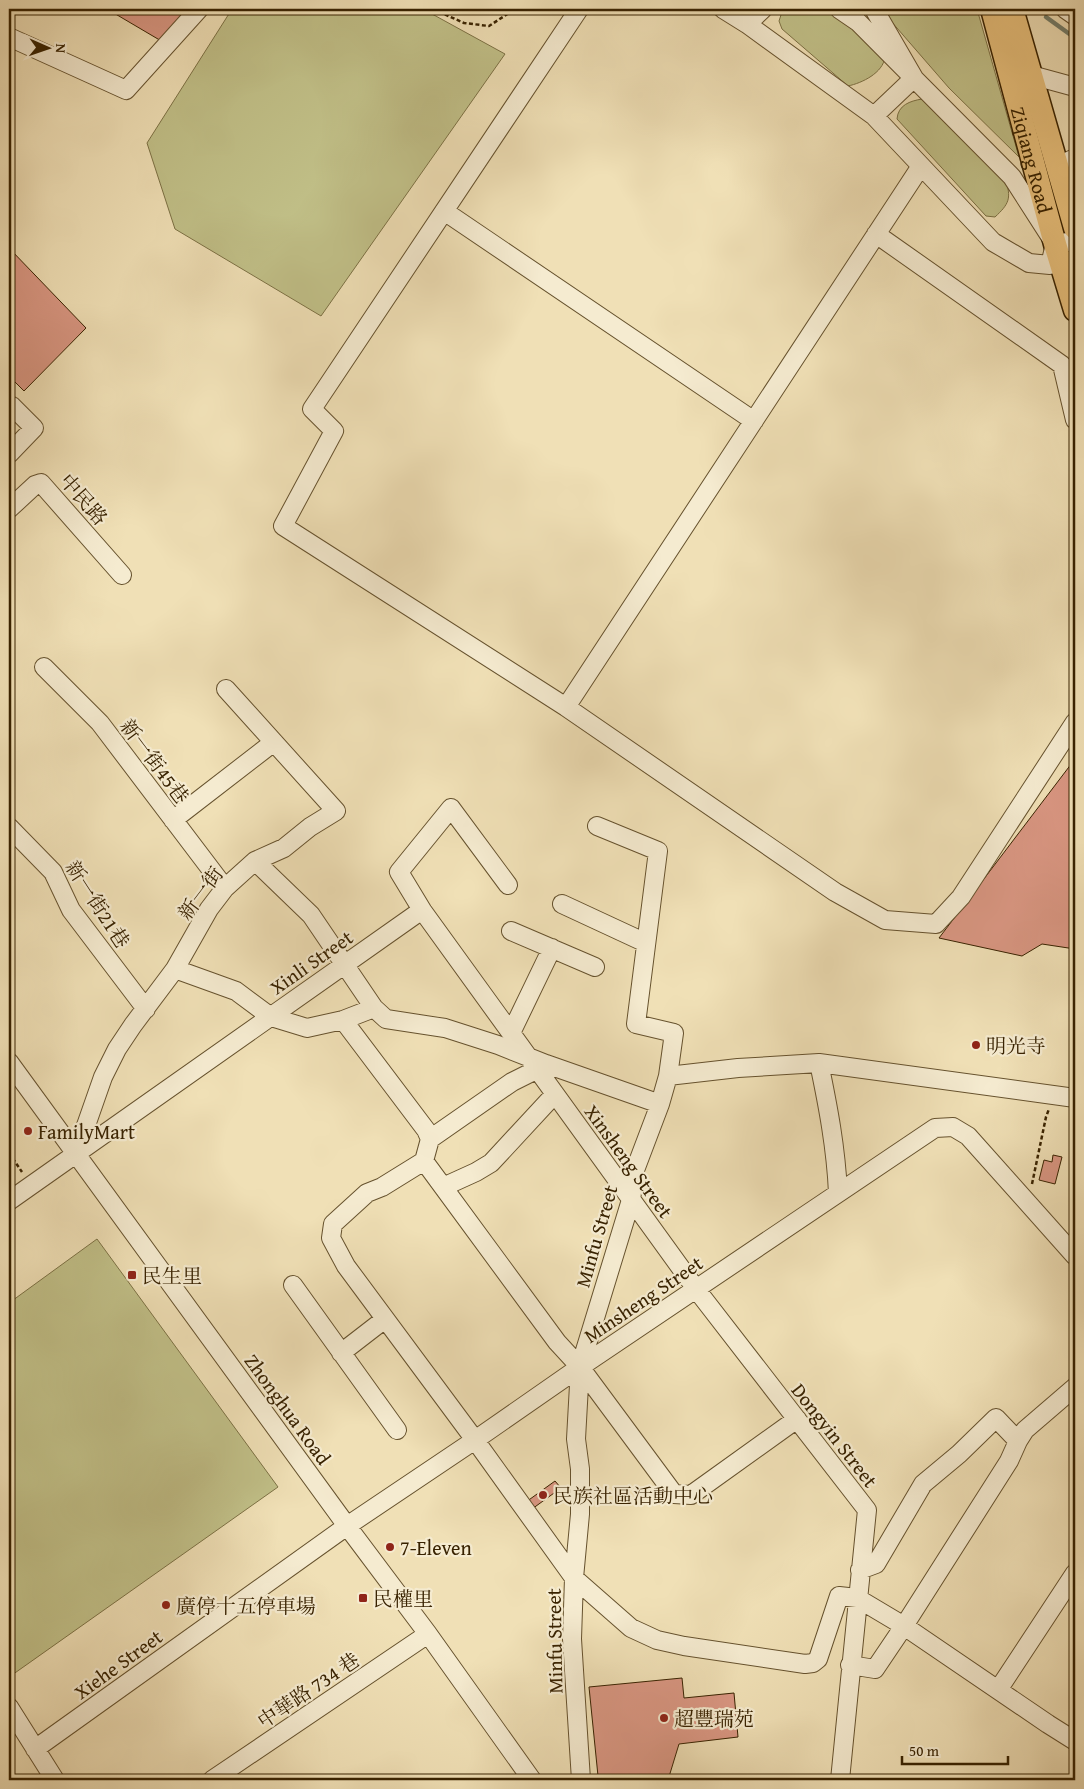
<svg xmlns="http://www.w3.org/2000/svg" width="1084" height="1789" font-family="'Gentium Book Plus','Noto Serif TC',serif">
	<rect width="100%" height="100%" fill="#f0e0b6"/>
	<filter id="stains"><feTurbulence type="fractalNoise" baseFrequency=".004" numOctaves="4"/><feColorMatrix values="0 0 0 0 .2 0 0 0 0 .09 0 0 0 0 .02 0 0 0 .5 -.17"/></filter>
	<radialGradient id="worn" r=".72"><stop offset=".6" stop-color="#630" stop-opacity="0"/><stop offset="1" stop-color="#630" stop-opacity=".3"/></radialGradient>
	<!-- green -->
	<path fill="#c1c088" stroke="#7c7144" d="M232,9H423L505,54L321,316L175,229L147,143Z
		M783,9H831L885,57C883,73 862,83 848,86L782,29L779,21Z
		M886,9H977L1019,157L949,88L890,20Z
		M922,99L1005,179C1012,198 1009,204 995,217L986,216L897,119C898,105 910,101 922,99Z
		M97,1239L278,1487L12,1675L9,1670V1303Z"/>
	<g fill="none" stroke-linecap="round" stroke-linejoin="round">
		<!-- stream -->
		<path stroke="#737e6b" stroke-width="4.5" d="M1046,17L1075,38"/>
	</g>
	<!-- building -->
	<path fill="#da9783" stroke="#382200" d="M107,9H186L163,42Z
		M9,248L86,328L24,391L9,376Z
		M1075,759V949L1042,944L1022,956L939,938Z
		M1053,1155L1062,1157L1055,1184L1039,1180L1044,1160L1052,1162Z
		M555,1481L561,1488L532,1509L526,1502Z
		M682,1678L684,1698L734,1693L738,1737L679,1744L668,1780H613L598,1776L589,1687Z"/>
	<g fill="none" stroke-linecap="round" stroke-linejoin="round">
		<defs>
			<path id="minor" d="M579,9L312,409L334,431L283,526L566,707L921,166
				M723,9L747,24L874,116L993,242L1029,263L1050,265L1055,244L1012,177L858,22L839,9
				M1065,9L1075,16
				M747,24L763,9
				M9,37L126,90L199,9
				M1031,75L1075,87
				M874,116L914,78L874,9
				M1058,166L1075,158
				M444,211L754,421
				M876,234L1062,365L1075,420
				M1055,244L1075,241
				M9,410L12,406L34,428L9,454
				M9,509L35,485L41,483L122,575
				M44,667L100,723L225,888
				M566,707L835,892L885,920L936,924L961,897L1075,722
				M173,820L274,742
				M597,826L658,851L636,1024L674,1033L668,1076
				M9,827L53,872L71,910L146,1009
				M255,861L311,915L374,1008
				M562,904L646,943
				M422,910L399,872L451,808L508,885
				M511,931L595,967
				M175,969L236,991L271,1017L307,1028L343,1020L374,1008L386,1019L445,1028L498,1045L546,1064L660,1104L635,1170L631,1200L580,1367L576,1439L580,1469V1514L574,1578L572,1639L581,1780
				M343,1020L426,1130L430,1139L424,1161L557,1342L580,1367L674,1494L691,1495L797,1419
				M511,1033L552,948
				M9,1062L347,1526L428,1634L532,1780
				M819,1063C828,1106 836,1148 838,1193
				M660,1104L668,1076L738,1068L819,1063L1075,1098
				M430,1139L512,1082L546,1065
				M76,1154L103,1077L117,1049L133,1025L175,969L209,909L225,888L255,861L284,848L310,827L336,811L226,689
				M424,1161L382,1187L367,1193L333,1224L331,1238L346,1266L475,1440L574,1578L631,1628L657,1640L684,1646L805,1664L813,1663L818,1659L839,1596L857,1598L904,1626L1048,1724L1075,1741
				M443,1187L476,1172L491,1163L554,1095
				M9,1201L422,910L696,1289L867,1510L840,1780
				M293,1285L397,1430
				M341,1353L385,1319
				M860,1570L876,1564L923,1484L959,1454L996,1418L1018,1441
				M850,1665L875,1669L904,1626L1009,1461L1018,1441L1025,1430L1075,1387
				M998,1690L1075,1573
				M9,1707L55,1780
				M35,1749L347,1526L475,1440L580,1367L935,1128L953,1127L968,1136L1075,1256
				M212,1780L428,1634"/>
			<g id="major">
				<path id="s1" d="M992,9L1055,244L1075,310"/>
				<path d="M1012,9L1075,228"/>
			</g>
		</defs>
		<!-- minor casing -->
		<use href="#minor" stroke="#66522e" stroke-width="20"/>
		<!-- major casing -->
		<use href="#major" stroke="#382200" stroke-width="25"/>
		<!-- path -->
		<path stroke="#382200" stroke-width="2.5" stroke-dasharray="4 2.5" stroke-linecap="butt" d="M433,9L464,23L489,26L509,13L512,9
			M9,1153L22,1172
			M1032,1184L1046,1117L1049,1109"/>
		<!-- minor -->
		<use href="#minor" stroke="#f5ebd0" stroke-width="18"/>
		<!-- major -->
		<use href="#major" stroke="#e8c07b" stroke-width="22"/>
	</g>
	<!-- markers -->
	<g fill="#8f2418" stroke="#f5ebd0" stroke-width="2">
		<circle cx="976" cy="1045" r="5"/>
		<circle cx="28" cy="1131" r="5"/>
		<rect x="127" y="1270" width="10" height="10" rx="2.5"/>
		<circle cx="543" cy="1495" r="5"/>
		<circle cx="390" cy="1547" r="5"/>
		<rect x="358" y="1593" width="10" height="10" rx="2.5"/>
		<circle cx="166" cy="1605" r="5"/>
		<circle cx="664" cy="1718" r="5"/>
	</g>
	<g text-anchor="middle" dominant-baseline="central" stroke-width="4.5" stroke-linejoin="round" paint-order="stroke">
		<!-- street labels -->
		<g font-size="20" fill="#382200" stroke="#f5ebd0">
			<text stroke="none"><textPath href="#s1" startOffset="156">Ziqiang Road</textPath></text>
			<text transform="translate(84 499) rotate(49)">中民路</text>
			<text transform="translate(155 761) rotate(53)">新一街45巷</text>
			<text transform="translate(200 893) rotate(-53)">新一街</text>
			<text transform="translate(98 904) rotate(57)">新一街21巷</text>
			<text transform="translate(311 962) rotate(-35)">Xinli Street</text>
			<text transform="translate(629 1161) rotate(54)">Xinsheng Street</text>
			<text transform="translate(596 1236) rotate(-74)">Minfu Street</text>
			<text transform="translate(643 1299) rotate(-34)">Minsheng Street</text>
			<text transform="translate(288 1409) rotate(54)">Zhonghua Road</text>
			<text transform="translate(835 1435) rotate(52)">Dongyin Street</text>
			<text transform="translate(554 1641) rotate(-91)">Minfu Street</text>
			<text transform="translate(118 1664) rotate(-36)">Xiehe Street</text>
			<text transform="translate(308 1690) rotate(-34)">中華路 734 巷</text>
		</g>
		<!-- poi labels -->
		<g font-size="20" fill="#382200" stroke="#f5ebd0" text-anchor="start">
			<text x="986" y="1045">明光寺</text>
			<text x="38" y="1131">FamilyMart</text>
			<text x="142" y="1275">民生里</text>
			<text x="553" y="1495">民族社區活動中心</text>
			<text x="400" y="1547">7-Eleven</text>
			<text x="373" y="1598">民權里</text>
			<text x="176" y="1605">廣停十五停車場</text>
			<text x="674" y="1718">超豐瑞苑</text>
		</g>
	</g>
	<!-- margin -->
	<rect width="1084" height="1789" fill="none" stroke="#f0e0b6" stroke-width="30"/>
	<rect x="10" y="10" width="1064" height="1769" fill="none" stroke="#382200" stroke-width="2.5"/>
	<rect x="15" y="15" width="1054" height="1759" fill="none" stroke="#382200"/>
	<!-- north arrow -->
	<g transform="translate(48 48) rotate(92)" stroke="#f5ebd0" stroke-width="4" paint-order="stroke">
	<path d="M0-4L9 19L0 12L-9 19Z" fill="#382200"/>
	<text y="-8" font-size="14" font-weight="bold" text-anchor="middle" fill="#382200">N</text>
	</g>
	<!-- scale -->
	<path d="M902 1756v8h106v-8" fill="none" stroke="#382200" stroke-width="2.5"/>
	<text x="909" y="1756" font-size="15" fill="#382200" stroke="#f5ebd0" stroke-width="4" paint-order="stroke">50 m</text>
	<rect width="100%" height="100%" filter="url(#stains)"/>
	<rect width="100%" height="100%" fill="url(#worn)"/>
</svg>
